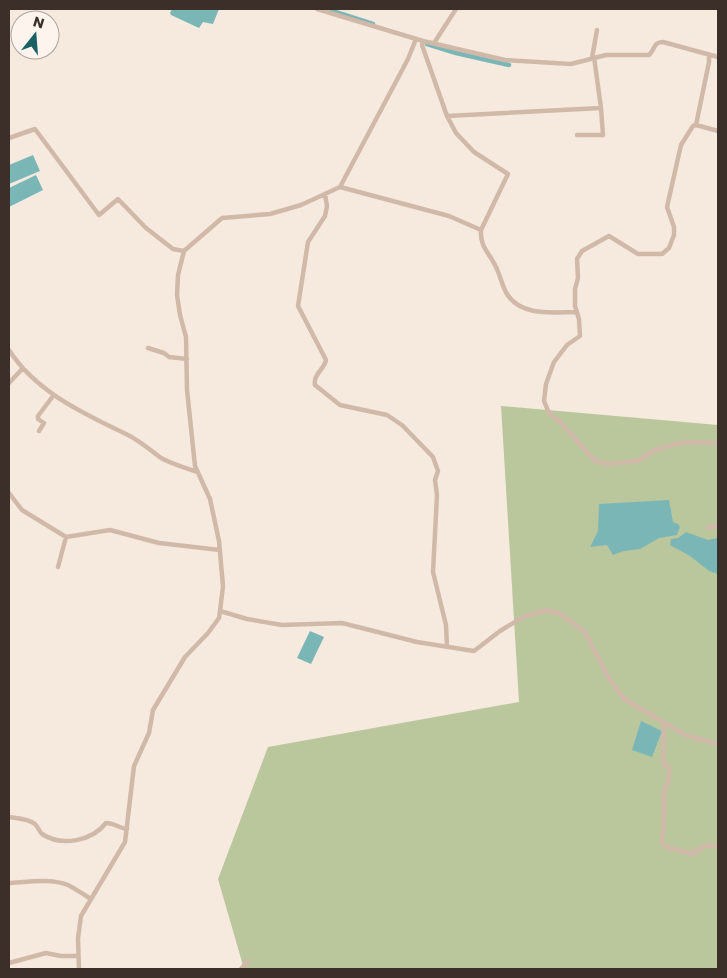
<svg xmlns="http://www.w3.org/2000/svg" width="727" height="978" font-family="Poppins,sans-serif">
	<rect width="100%" height="100%" fill="#f6eadf"/>
	<!-- green -->
	<path fill="#bac79d" d="M501,406L718,425V969H244L218,879L268,747L519,702Z"/>
	<!-- water -->
	<path fill="#7bb6b6" d="M172,9H219L213,24L203,22L199,28L171,15L170,13Z
		M33,155L40,171L9,184V165Z
		M36,175L43,190L9,207V188Z
		M669,500L673,522L678,524L680,527L677,535L659,538L640,549L624,551L613,555L607,545L590,547L598,531L599,504Z
		M686,532L708,540L718,538V574L709,571L690,556L670,545L671,539L678,538Z
		M310,631L324,637L311,664L297,658Z
		M641,721L662,731L652,757L632,750Z"/>
	<g fill="none" stroke-linecap="round" stroke-linejoin="round">
		<!-- canal -->
		<path stroke="#7bb6b6" stroke-width="4.5" d="M326,9L373,24
			M427,44L456,53L509,65"/>
		<!-- minor -->
		<path stroke="#d0b9a9" stroke-width="4.5" d="M317,9L423,41L505,60L571,64L606,55H649C655,50 653,42 663,42L718,57
			M423,41L422,45L447,116L601,108
			M434,43L456,9
			M592,58L597,30
			M447,116L456,133L474,152L508,174L481,230
			M696,125L709,62V55
			M718,131L696,125L693,126L681,145L667,207L674,227V235L669,248L662,254H638L609,236L582,251L577,259L578,278L575,289V306L579,319L580,336L567,345L554,362L546,384L544,401L549,413L561,423L595,461L608,464L638,461L655,450L684,442L718,443
			M577,135H603L601,108L594,57
			M9,138L35,129L99,215L118,199L146,228L173,249L184,251
			M340,187L449,216L481,230C480,247 488,251 495,265C500,274 502,286 507,294C521,317 554,312 576,312
			M325,194L327,206L325,216L308,242L298,306L326,360C324,370 313,374 315,385L340,405L387,415L402,425L433,457L438,471L435,480L437,495L433,572L446,625L447,647
			M148,348L164,353L169,357L187,359
			M9,350C36,392 83,413 126,434C139,440 150,450 161,458C172,464 186,468 197,472
			M9,383L23,368
			M39,431L44,423L38,419V416L53,396
			M9,493L22,510L66,537L110,530L159,543L220,550
			M708,528L718,525
			M58,567L66,537
			M220,611L247,619L282,625L342,623L417,642L474,651L500,631L523,617L546,610L559,613L585,632L608,677L624,699L685,735L718,744
			M664,723L663,763L669,768V779L664,790V817L662,843L666,847L692,854L706,845L718,847
			M9,817C16,818 30,819 35,824C38,827 39,831 42,834C62,847 92,841 106,823C114,823 119,828 127,829
			M9,883C27,882 50,878 68,885C76,889 84,895 91,899
			M9,963L46,953L61,956H78
			M79,969L78,938L81,916L125,842L134,766L149,733L153,710L185,657L208,633L219,618L220,611L223,586L219,541L210,499L195,466L187,390L186,337L180,315L177,295L178,275L184,251L222,218L270,214L301,205L340,187L408,59L416,39
			M241,969L248,961"/>
	</g>
	<!-- border -->
	<rect width="727" height="978" fill="none" stroke="#3c2f2a" stroke-width="20"/>
	<!-- north arrow -->
	<g transform="translate(35 35) rotate(17)"><circle r="24" fill="#fcf4ed" stroke="#afa59f"/>
	<path d="M0-4L9 19L0 12L-9 19Z" fill="#1a6163"/>
	<text y="-8" font-size="14" font-weight="bold" text-anchor="middle" fill="#3c2f2a">N</text>
	</g>
</svg>
